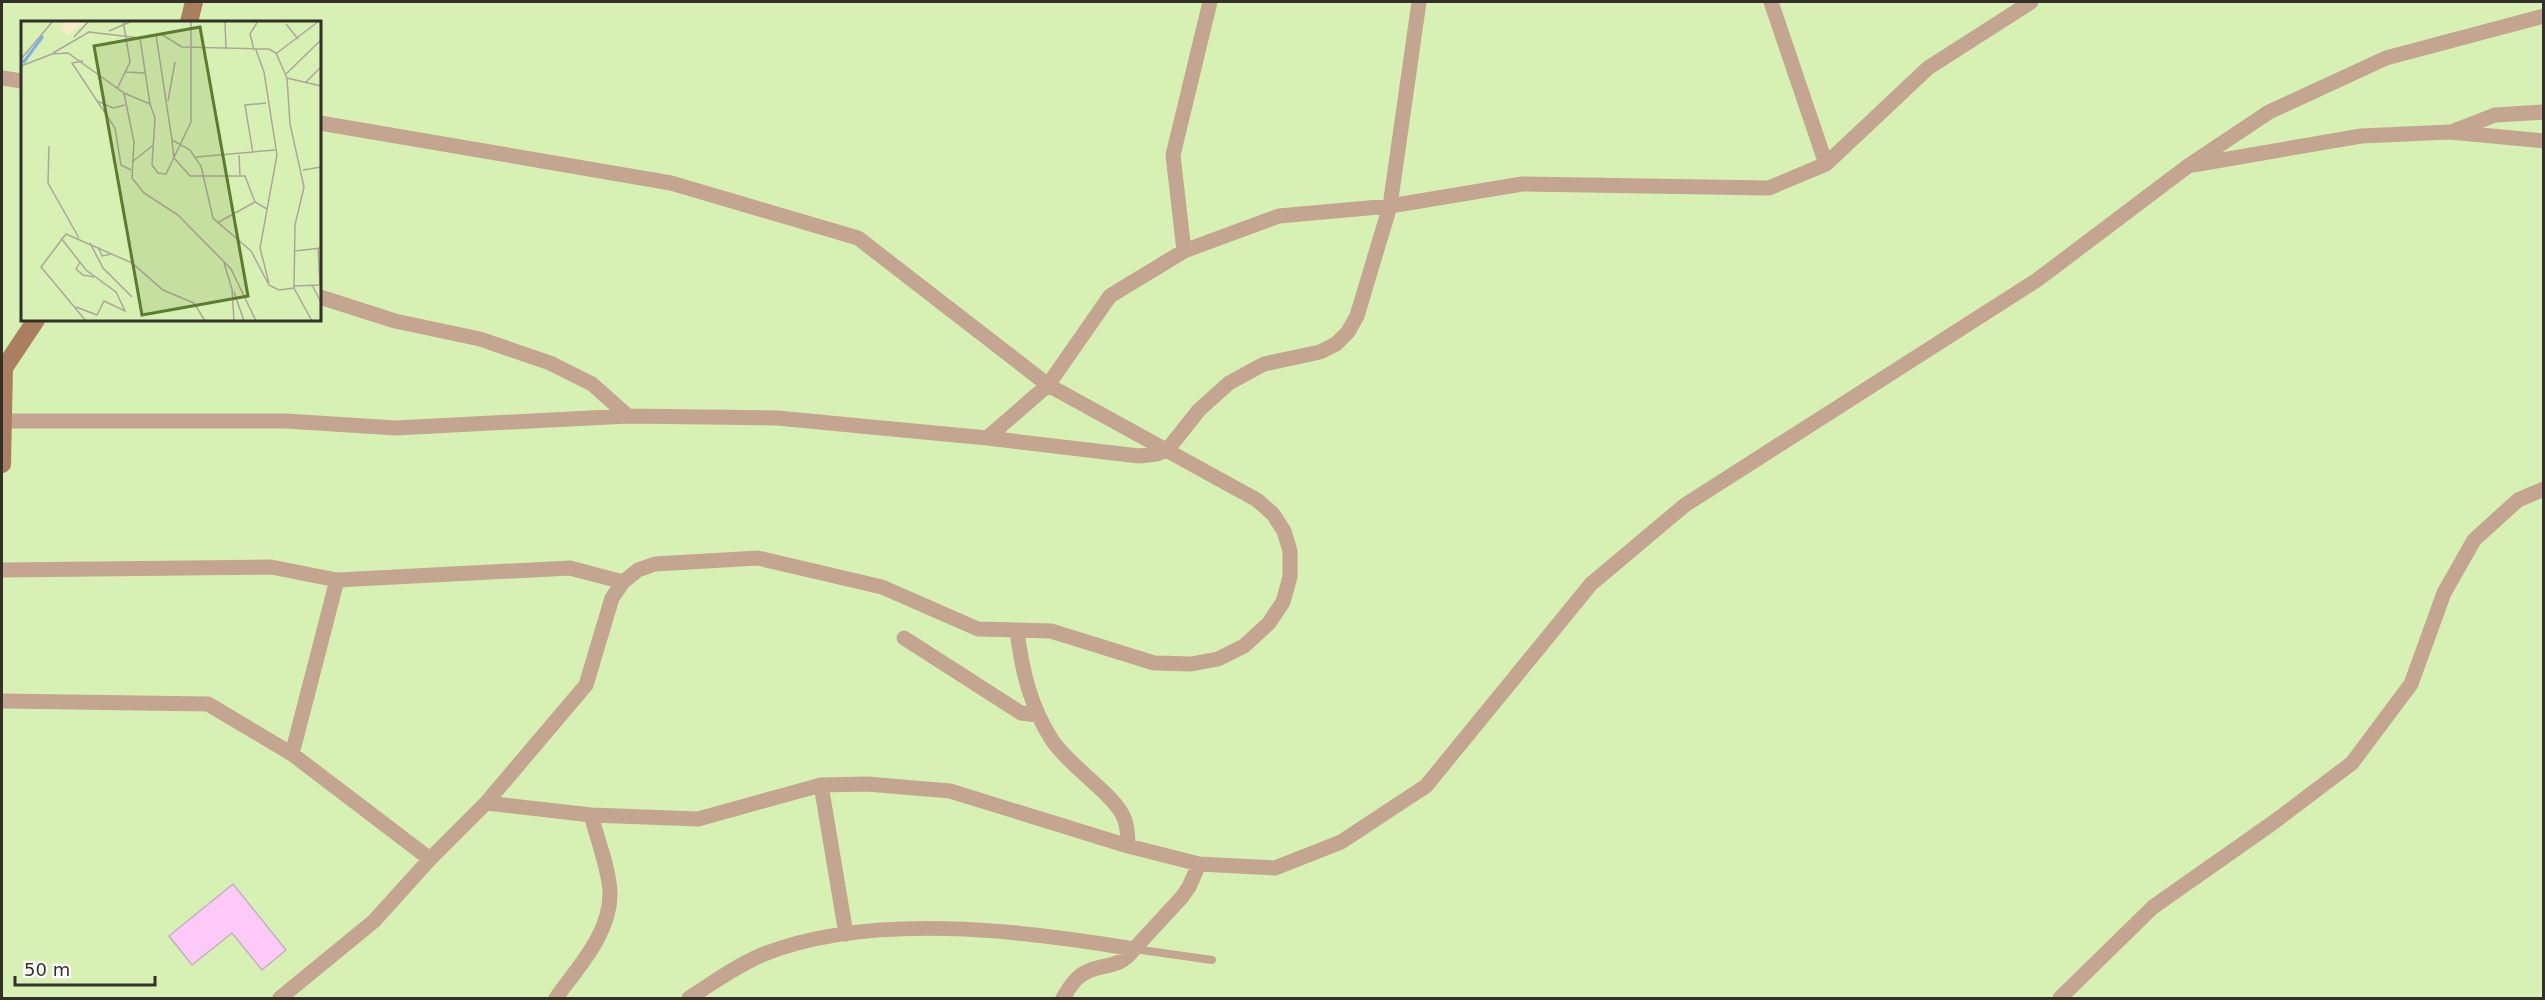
<svg xmlns="http://www.w3.org/2000/svg" width="2545" height="1000" font-family="'DejaVu Sans',sans-serif">
	<rect width="100%" height="100%" fill="#fdf6e2"/>
	<!-- green -->
	<path fill="#d7f1b5" fill-rule="evenodd" d="M2,2H2543V998H2ZM22,22H320V320H22Z"/>
	<!-- building -->
	<path fill="#fdcaf8" stroke="#c1b1bf" stroke-width="1.5" d="M233,884L286,950L262,970L232,933L192,965L169,936Z"/>
	<g fill="none" stroke-linecap="round" stroke-linejoin="round">
		<!-- lane -->
		<path stroke="#c4a590" stroke-width="8" d="M1134,949L1212,960"/>
		<!-- street -->
		<path stroke="#c4a590" stroke-width="15" d="M1771,2L1826,164
			M2,78L22,81
			M2454,131L2495,115L2544,112
			M2193,165L2361,136L2450,132L2544,141
			M1184,251L1173,155L1210,2
			M320,297L395,321L480,339L550,363L592,384L628,416
			M4,421H286L396,428L628,416L777,418L987,438L1048,385L1110,296L1184,251L1279,216L1390,206L1522,184L1769,188L1826,164L1928,68L2031,2
			M987,438L1139,456L1157,454L1168,449L1199,410L1229,383L1264,364L1320,352L1336,344L1348,332L1357,316L1390,206L1419,2
			M2,570L271,567L337,580L570,568L623,582
			M1017,631C1022,670 1030,706 1052,740C1069,766 1115,795 1124,818C1128,827 1128,837 1128,846
			M904,638L1021,713L1038,715
			M2,701L208,704L292,754L430,859
			M292,754L337,580
			M821,785L846,934
			M486,803L591,815L698,819L821,785L867,784L950,791L1128,846L1199,864L1275,868L1341,842L1426,786L1591,584L1685,505L2037,280L2188,166L2269,112L2386,58L2544,16
			M280,998L374,921L430,859L486,803L586,685L612,598L623,582L638,570L655,564L758,558L882,587L978,629L1051,631L1154,663L1191,664L1218,659L1244,646L1269,623L1283,602L1290,577V551L1284,531L1273,514L1257,500L1048,385L858,238L671,183L320,123
			M556,998C578,967 611,933 610,892C609,869 597,838 591,815
			M689,998C713,983 737,965 764,954C871,912 1022,930 1134,949L1182,897L1189,887L1199,864
			M1063,998C1068,990 1072,982 1080,976C1099,961 1118,972 1134,949
			M2060,998L2153,907L2274,822L2352,763L2411,684L2444,593L2474,540L2518,500L2544,489"/>
		<!-- secondary -->
		<path stroke="#ab7e5f" stroke-width="18" d="M189,22L194,2
			M2,464L4,368L36,320"/>
	</g>
	<!-- overview -->
	<g transform="translate(21 21)">
		<rect width="300" height="300" fill="#fdf6e2"/>
		<path d="M0,0H44L40,7L66,0H300V300H0Z" fill="#d7f1b5"/>
		<path d="M44,0H66L46,15L40,7Z" fill="#f6ecc7"/>
		<path fill="none" stroke="#7bb0ed" stroke-width="3" d="M2,42L22,15"/>
		<path fill="none" stroke="#aca798" stroke-width="1.5" d="M204,0L205,28M265,3L277,18M88,10L111,0M135,14L151,119L169,129L180,145L192,197L230,230L248,264L258,269L273,267M53,16L68,0M119,17L129,83M233,29L229,13L237,0M235,29L243,51L256,134L239,227L248,262M32,32L68,11L119,17L140,13L161,26L248,28L255,32L266,57L300,65M256,32L298,0M0,38L32,0M62,40L51,42L94,107L100,144L110,149M0,45L31,33L47,32L103,72L129,83L134,97L131,144L137,152L145,153L170,101V0M105,51L124,52M264,54L300,19M266,57L269,103L283,166L274,204L273,267L291,300M284,62L300,46M96,68L109,41L102,0M103,72L113,121L111,157L123,172L157,194L210,248L235,300M76,80L92,87L104,84M147,80L154,41M151,120L153,137L169,155H224L234,181L246,188M28,125L27,162L58,217M232,132L224,84L245,82M218,134L219,154M175,136L254,129M111,141L131,125M282,149L300,146M196,202L234,181M40,217L65,249L95,271L104,290L83,280L76,294L55,286M69,222L82,247L111,276M77,226L81,235L90,233M297,227L299,264M274,230L300,227M59,241L55,248L62,254L73,256M203,242L211,268L213,300M291,264L300,281M273,265L298,264M213,271L223,300M65,300L20,246L45,213L111,242L142,269L173,282L184,300"/>
		<path fill="#5d7b31" fill-opacity="0.15" stroke="#5d7b31" stroke-width="3" d="M179,6L227,275L121,294L73,25Z"/>
		<rect width="300" height="300" fill="none" stroke="#333029" stroke-width="3"/>
	</g>
	<!-- border -->
	<rect width="2545" height="1000" fill="none" stroke="#333029" stroke-width="6"/>
	<!-- scale -->
	<path d="M15 976v9h140v-9" fill="none" stroke="#333029" stroke-width="3"/>
	<text x="24" y="976" font-size="18" fill="#333029" stroke="#ffffff" stroke-width="4.5" paint-order="stroke">50 m</text>
</svg>
